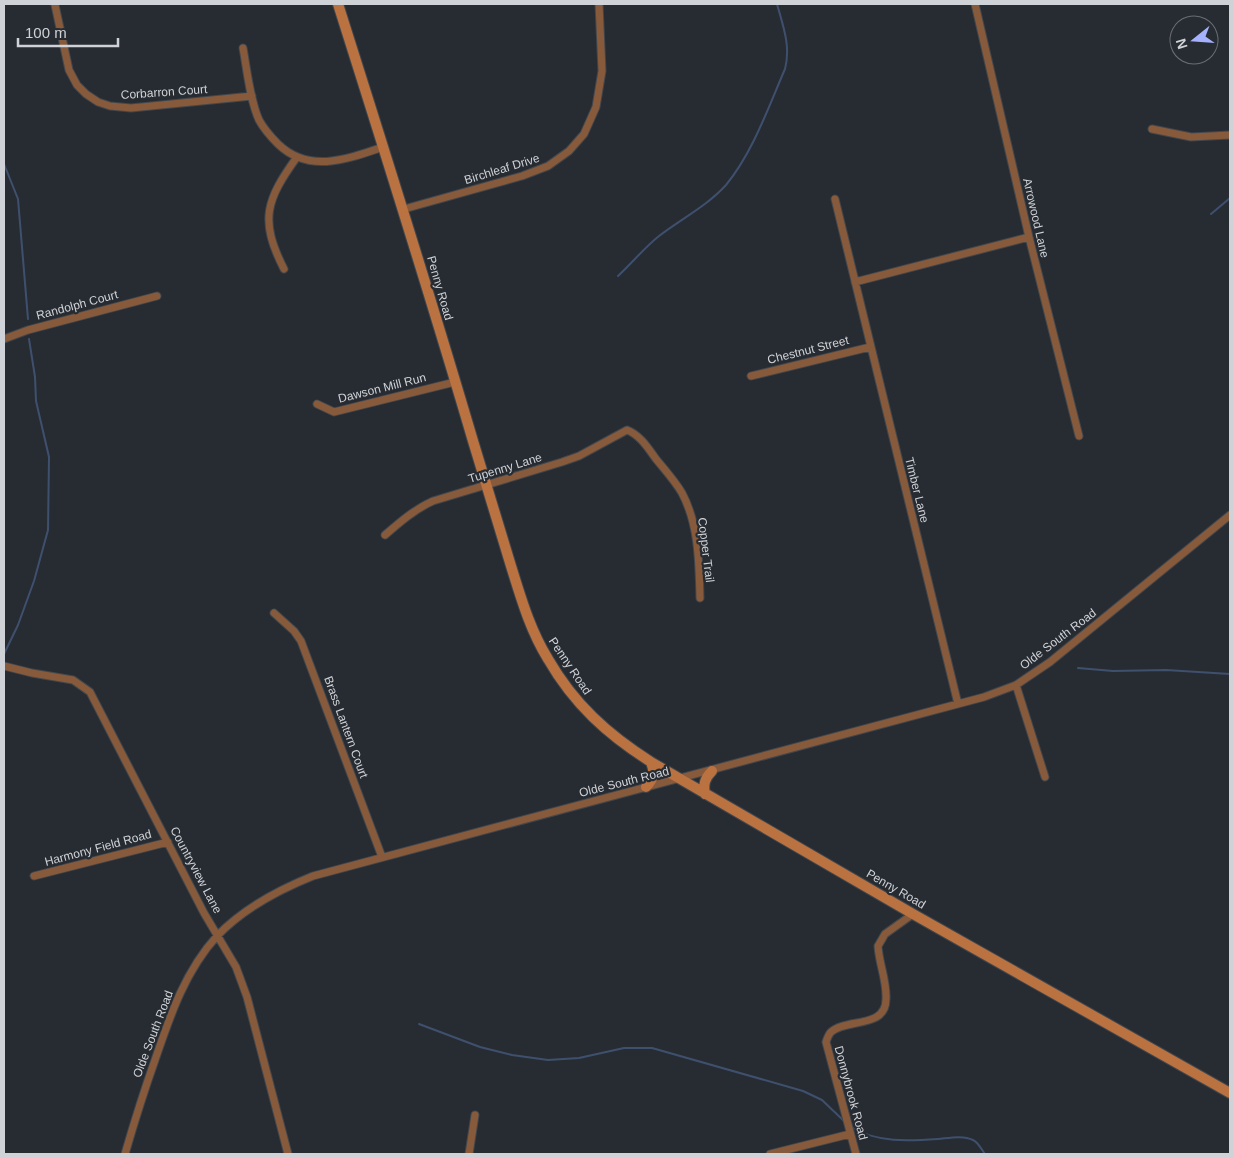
<svg xmlns="http://www.w3.org/2000/svg" width="1234" height="1158" font-family="Helvetica,sans-serif">
	<rect width="100%" height="100%" fill="#272c33"/>
	<g fill="none" stroke-linecap="round" stroke-linejoin="round">
		<!-- stream -->
		<path stroke="#3f506e" stroke-width="2" d="M4,164L18,199L28,319
			M1211,214L1230,198
			M618,276C632,263 644,248 659,236C681,219 707,206 726,185C753,152 768,108 785,69C791,46 783,26 777,4
			M4,654L18,625L34,581L48,530L49,457L36,401L35,377L29,339
			M1078,668L1113,671L1166,670L1230,674
			M419,1024L480,1047L512,1055L548,1060L579,1058L624,1048H652L803,1091L822,1100L844,1121
			M851,1127C877,1143 909,1141 938,1139C949,1138 963,1135 973,1140C978,1142 981,1149 985,1154"/>
		<defs>
			<path id="street" d="M975,4L1029,237L1079,436
				M55,5L69,70L77,85L86,94L98,102L110,106L131,108L252,96
				M243,48C247,70 250,100 259,120C264,129 271,137 278,144C309,174 348,159 383,147
				M1152,129L1191,137L1230,135
				M835,199L958,704
				M404,209L522,176L548,166L569,151L584,134L596,107L602,71L599,4
				M284,269C259,220 266,200 297,157
				M855,282L1029,237
				M4,339L28,330L157,296
				M751,376L870,347
				M317,404L334,412L455,382
				M385,535C400,522 415,509 433,501L562,462L579,456L627,430C640,435 648,448 656,459C665,470 675,481 682,493C699,525 699,563 700,598
				M274,613L294,631L301,641L382,857
				M4,666L32,673L73,680L90,692L204,913L236,967L247,997L288,1154
				M1016,685L1045,777
				M34,876L168,842
				M125,1154C134,1123 144,1091 155,1060C170,1016 185,971 217,936C244,908 278,890 313,876L984,697L1016,685L1050,662L1230,515
				M469,1154L475,1115
				M770,1154L850,1134
				M856,1154L826,1042C827,1039 829,1034 831,1032C846,1018 886,1029 886,999C887,981 879,964 878,946L885,934L913,914"/>
			<path id="secondary" d="M338,4C384,149 430,295 473,441C486,483 498,524 511,566C521,598 530,630 548,659C574,704 607,734 651,762L913,914L1230,1093
				M646,787C654,779 655,773 651,762
				M705,794C703,784 705,778 712,771"/>
		</defs>
		<!-- street casing -->
		<use href="#street" stroke="#42474d" stroke-width="9"/>
		<!-- secondary casing -->
		<use href="#secondary" stroke="#42474d" stroke-width="12"/>
		<!-- street -->
		<use href="#street" stroke="#875a3c" stroke-width="7"/>
		<!-- secondary -->
		<use href="#secondary" stroke="#ba7241" stroke-width="10"/>
	</g>
	<g text-anchor="middle" dominant-baseline="central" stroke-width="4.5" stroke-linejoin="round" paint-order="stroke">
		<!-- street labels -->
		<g font-size="12" fill="#cfd2d6" stroke="#272c33">
			<text transform="translate(164 92) rotate(-4)">Corbarron Court</text>
			<text transform="translate(502 169) rotate(-17)">Birchleaf Drive</text>
			<text transform="translate(1036 218) rotate(77)">Arrowood Lane</text>
			<text transform="translate(440 288) rotate(74)">Penny Road</text>
			<text transform="translate(77 305) rotate(-15)">Randolph Court</text>
			<text transform="translate(808 350) rotate(-14)">Chestnut Street</text>
			<text transform="translate(382 388) rotate(-14)">Dawson Mill Run</text>
			<text transform="translate(505 468) rotate(-17)">Tupenny Lane</text>
			<text transform="translate(917 490) rotate(76)">Timber Lane</text>
			<text transform="translate(706 550) rotate(83)">Copper Trail</text>
			<text transform="translate(1058 639) rotate(-37)">Olde South Road</text>
			<text transform="translate(570 666) rotate(56)">Penny Road</text>
			<text transform="translate(346 727) rotate(70)">Brass Lantern Court</text>
			<text transform="translate(624 782) rotate(-14)">Olde South Road</text>
			<text transform="translate(98 848) rotate(-15)">Harmony Field Road</text>
			<text transform="translate(196 870) rotate(62)">Countryview Lane</text>
			<text transform="translate(896 889) rotate(30)">Penny Road</text>
			<text transform="translate(153 1034) rotate(-69)">Olde South Road</text>
			<text transform="translate(851 1093) rotate(75)">Donnybrook Road</text>
		</g>
	</g>
	<!-- border -->
	<rect width="1234" height="1158" fill="none" stroke="#cfd2d6" stroke-width="10"/>
	<!-- north arrow -->
	<g transform="translate(1194 40) rotate(253)"><circle r="24" fill="#272c33" stroke="#6a6e74"/>
	<path d="M0-4L9 19L0 12L-9 19Z" fill="#a5b1fc"/>
	<text y="-8" font-size="14" font-weight="bold" text-anchor="middle" fill="#cfd2d6">N</text>
	</g>
	<!-- scale -->
	<path d="M18 38v8h100v-8" fill="none" stroke="#cfd2d6" stroke-width="2.5"/>
	<text x="25" y="38" font-size="15" fill="#cfd2d6" stroke="#272c33" stroke-width="4" paint-order="stroke">100 m</text>
</svg>
